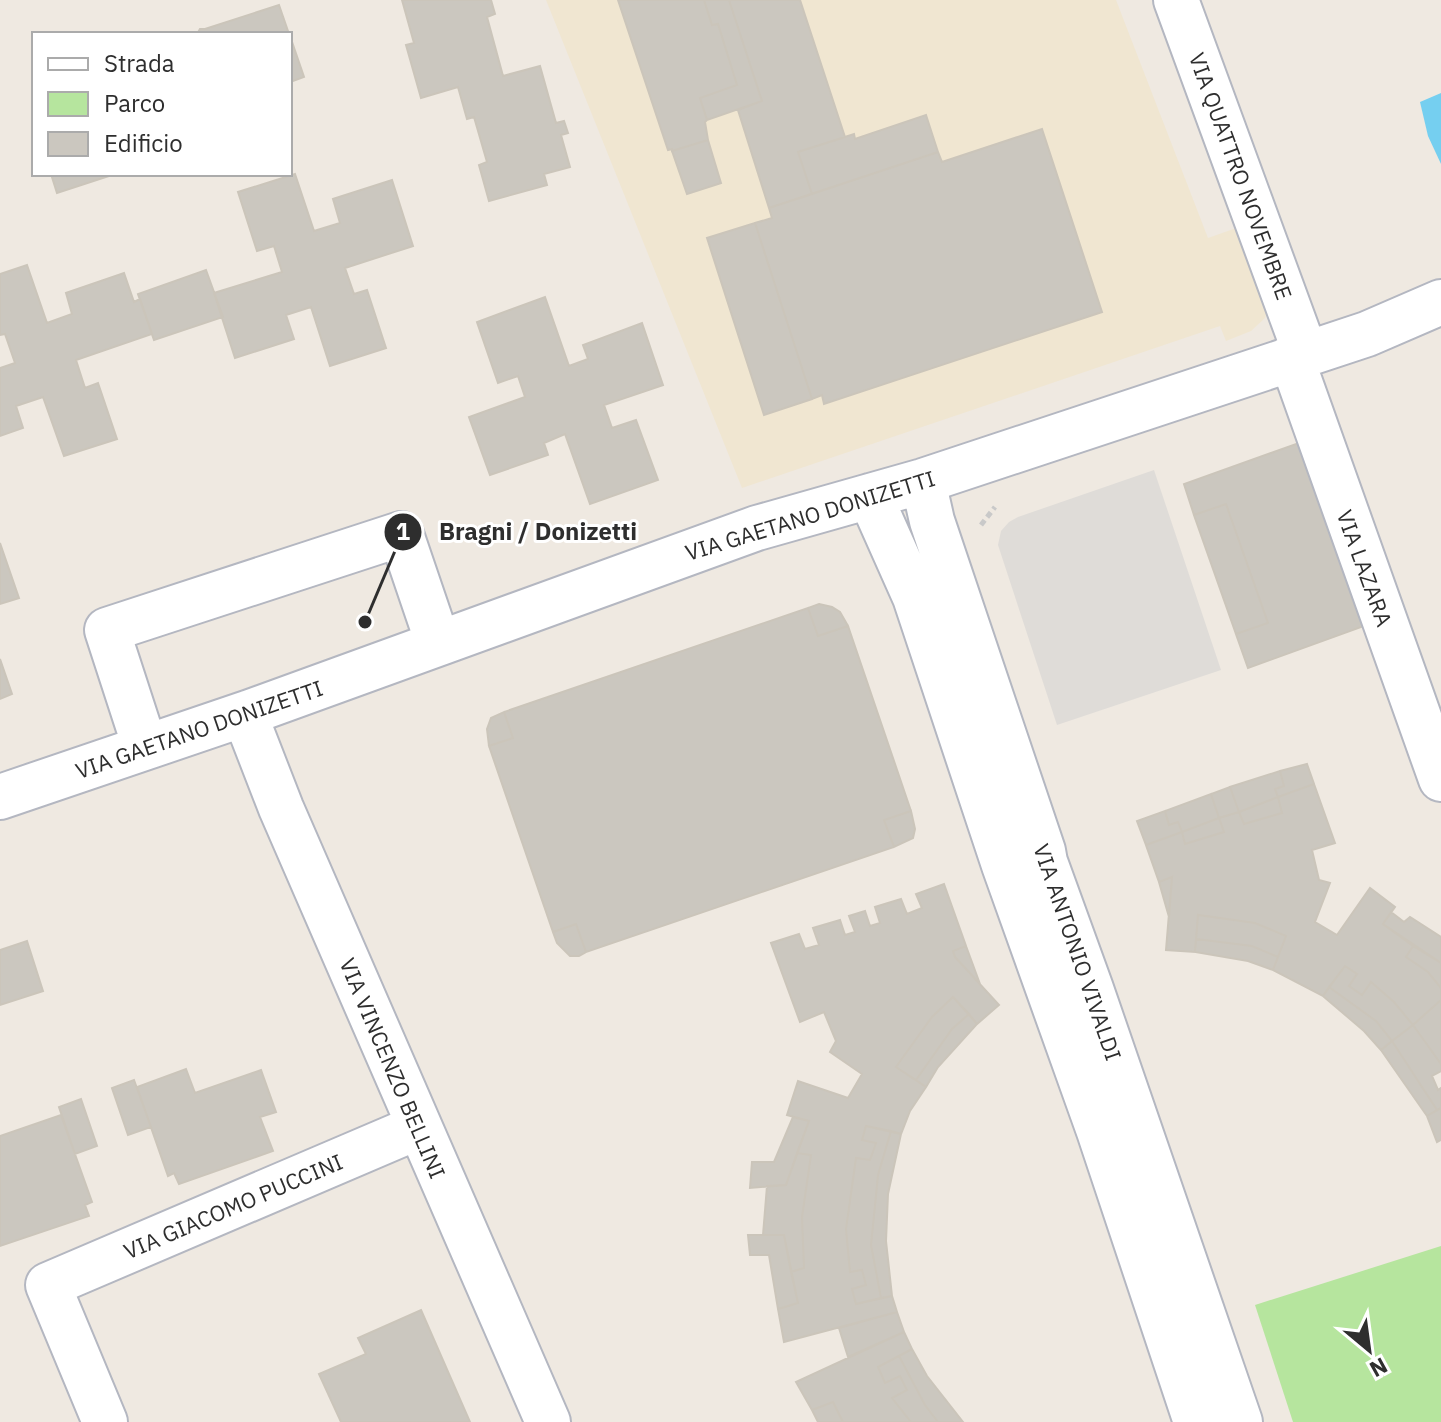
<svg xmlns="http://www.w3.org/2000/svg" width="1441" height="1422" font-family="'IBM Plex Sans',sans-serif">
	<rect width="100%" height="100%" fill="#efe9e1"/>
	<!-- education -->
	<path fill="#f0e6d1" d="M546,0H1116L1208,238L1242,226L1268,308L1265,318L1251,331L1226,341L1220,326L742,488Z"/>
	<!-- green -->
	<path fill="#b6e59e" d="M1441,1246V1422H1293L1255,1305Z"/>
	<!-- plaza -->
	<path fill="#dfdcd8" d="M1154,470L1221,670L1057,725L998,545L1001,531L1009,522L1018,517Z"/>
	<!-- water -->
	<path fill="#75cff0" d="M1441,93V164L1428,136L1420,102Z"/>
	<!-- building -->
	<path fill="#cbc7bf" stroke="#cbc5ba" stroke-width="2" d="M402,0H491L495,14L487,17L503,76L540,66L556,123L564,121L568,133L561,135L570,167L544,174L547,185L489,201L479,165L487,162L474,117L467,119L458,87L421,98L406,45L414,43Z
		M618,0H704L712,25L718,24L737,85L700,98L707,120L705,122L708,140L672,151V149L668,150Z
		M704,0H729L762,101L707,120L700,98L737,85L718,24L712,25Z
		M729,0H800L845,137L798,152L812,194L769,208L738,110L762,101Z
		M279,5L289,34H197L200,29H205Z
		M290,36L304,77L290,82Z
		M926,115L938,152L812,194L798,152L854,134L855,139Z
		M1042,129L1102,312L824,404L822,395L812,399L755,223L772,218L769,208L938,152L942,162Z
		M708,140L721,183L687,194L672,151Z
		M51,174H115L57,193Z
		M295,174L314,231L340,223L333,199L392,180L413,246L345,268L354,294L367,290L386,348L330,366L311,307L286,315L294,339L235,358L214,293L282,272L274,246L257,251L238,192Z
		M755,223L812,399L764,415L707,238Z
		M27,265L47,323L72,314L66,293L124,273L134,302L140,299L152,334L76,360L85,388L98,383L117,439L64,456L43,397L16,406L23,428L0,436V368L15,363L5,334L0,335V274Z
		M206,270L223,317L154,340L138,294Z
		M545,297L569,366L588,359L583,345L642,323L663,385L604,405L612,428L636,420L658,480L590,504L565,434L544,443L548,455L490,475L469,417L525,397L518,376L498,383L477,322Z
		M1299,443L1364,626L1248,668L1236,634L1268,623L1226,504L1194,515L1184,484Z
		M1226,504L1268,623L1236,634L1194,515Z
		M0,543L19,598L0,604Z
		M819,604L832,607L840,612L848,626L818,636L808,608Z
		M808,608L818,636L848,626L911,811L884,820L894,847L586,952L576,924L553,932L489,746L513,738L504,712Z
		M0,659L12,694L0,699Z
		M504,712L513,738L489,746L487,729L491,718Z
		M1307,764L1314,784L1278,797L1275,789L1284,786L1280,771Z
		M1280,771L1284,786L1275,789L1278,797L1239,812L1230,787Z
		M1314,784L1335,843L1312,850L1319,880L1330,883L1315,922L1337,935L1370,888L1395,907L1383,924L1413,946L1406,957L1428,972L1441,988V1000L1413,1025L1394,1002L1371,982L1362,995L1349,986L1357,974L1345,966L1323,996L1273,970L1286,936L1255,923L1198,915L1195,952L1166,950L1172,877L1159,882L1146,845L1182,832L1185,844L1224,832L1219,818L1239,812L1244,824L1282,813L1278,797Z
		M1230,787L1239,812L1219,818L1211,794Z
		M1211,794L1219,818L1182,832L1178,822L1169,825L1165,811Z
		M1278,797L1282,813L1244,824L1239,812Z
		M911,811L915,829L913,838L894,847L884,820Z
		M1165,811L1169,825L1178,822L1182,832L1146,845L1137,821Z
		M1219,818L1224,832L1185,844L1182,832Z
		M1172,877L1169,917L1159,882Z
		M944,884L966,946L953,951L955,957L999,1005L977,1024L953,997L932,1017L896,1067L926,1087L910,1111L901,1134L866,1126L862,1140L876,1143L870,1160L856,1158L846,1229L850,1272L862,1270L866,1285L852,1289L856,1304L892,1296L897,1312L784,1342L778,1309L798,1303L791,1272L804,1268L802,1217L811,1155L797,1153L809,1121L787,1115L798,1081L848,1098L862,1074L830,1052L836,1041L824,1012L800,1022L771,943L799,934L805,949L819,945L813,928L840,920L845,935L855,932L849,916L865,911L870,926L880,923L875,907L901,899L907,914L922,908L916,894Z
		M1391,912L1404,922L1410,917L1441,937V963L1383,924Z
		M1198,915L1255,923L1286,936L1278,957L1252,946L1196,939Z
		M576,924L586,952L579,956H570L557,943L553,932Z
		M1196,939L1252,946L1278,957L1273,970L1248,961L1195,952Z
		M27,941L43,991L0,1005V950Z
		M966,946L980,984L955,957L953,951Z
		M1413,946L1441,963V988L1428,972L1406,957Z
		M1345,966L1357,974L1349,986L1362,995L1371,982L1394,1002L1413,1025L1392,1041L1376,1021L1329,987Z
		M1329,987L1376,1021L1392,1041L1381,1050L1364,1031L1323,996Z
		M953,997L969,1014L952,1029L916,1080L896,1067L932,1017Z
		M1441,1000V1064L1413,1025Z
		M969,1014L977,1024L938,1067L926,1087L916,1080L952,1029Z
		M1413,1025L1441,1064V1071L1432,1076L1438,1090L1441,1088V1108L1437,1110L1392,1041Z
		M1392,1041L1437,1110L1427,1116L1381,1050Z
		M186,1069L195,1093L261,1070L276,1112L260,1117L273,1151L179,1184L174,1173L168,1176L137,1087Z
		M134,1080L151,1127L128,1135L112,1088Z
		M81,1099L97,1146L75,1154L59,1107Z
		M1441,1108V1140L1437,1142L1427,1116Z
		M61,1115L92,1202L85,1205L89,1216L0,1246V1136Z
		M793,1117L809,1121L786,1185L750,1188L752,1162H774Z
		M866,1126L891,1131L878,1175L871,1245L881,1298L856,1304L852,1289L866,1285L862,1270L850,1272L846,1229L856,1158L870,1160L876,1143L862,1140Z
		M891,1131L901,1134L888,1194L886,1241L892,1296L881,1298L871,1245L878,1175Z
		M797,1153L811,1155L802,1217L804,1268L791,1272L784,1235H763L767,1186L786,1185Z
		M748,1235H784L798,1303L778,1309L769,1255H750Z
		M421,1310L470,1422H341L319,1374L366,1354L358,1338Z
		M897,1312L904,1332L848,1357L839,1328Z
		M904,1332L912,1349L878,1367L885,1383L900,1376L907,1390L892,1398L911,1422H843L833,1402L812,1410L796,1382Z
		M912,1349L927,1376L963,1422H938L925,1405L899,1356Z
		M899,1356L925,1405L938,1422H911L892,1398L907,1390L900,1376L885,1383L878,1367Z
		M833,1402L843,1422H818L812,1410Z"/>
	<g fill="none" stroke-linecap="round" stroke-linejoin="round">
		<defs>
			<path id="minor" d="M1176,0L1305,352
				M1291,357L1441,779
				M923,481L932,521L1043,851L1045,862L1091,989L1240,1422
				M870,496L915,597L1004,865L1099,1131L1196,1422
				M250,712L248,723L281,808L548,1422
				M145,747L107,630L401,534L438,643
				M0,797L250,712L757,528L923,481L1367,334L1441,302
				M105,1422L48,1285L418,1127"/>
		</defs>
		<!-- minor casing -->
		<use href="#minor" stroke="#b4b7c1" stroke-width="48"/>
		<!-- path -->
		<path stroke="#c9c9c9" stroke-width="5" stroke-dasharray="6 4" stroke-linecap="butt" d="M981,525L995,507"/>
		<!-- minor -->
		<use href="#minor" stroke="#fff" stroke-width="44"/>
	</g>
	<g text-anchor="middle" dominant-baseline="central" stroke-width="6" stroke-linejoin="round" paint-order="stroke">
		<!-- street labels -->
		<g font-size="22" fill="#2e2e2e" stroke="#fff">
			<text transform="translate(1241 176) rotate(70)">VIA QUATTRO NOVEMBRE</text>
			<text transform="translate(810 515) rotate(-17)">VIA GAETANO DONIZETTI</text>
			<text transform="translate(1365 568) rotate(70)">VIA LAZARA</text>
			<text transform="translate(199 729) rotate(-19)">VIA GAETANO DONIZETTI</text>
			<text transform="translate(1078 952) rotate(71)">VIA ANTONIO VIVALDI</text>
			<text transform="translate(393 1068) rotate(67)">VIA VINCENZO BELLINI</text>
			<text transform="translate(233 1206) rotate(-23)">VIA GIACOMO PUCCINI</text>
		</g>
	</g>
	<!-- callouts -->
	<path fill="none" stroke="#2e2e2e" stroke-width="3" d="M365 622L403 532"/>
	<g fill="#2e2e2e" stroke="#fff" stroke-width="3">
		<circle cx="365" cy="622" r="8"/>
		<circle cx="403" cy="532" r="20"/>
	</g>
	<g font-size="24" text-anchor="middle" font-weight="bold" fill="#fff">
		<text x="403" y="540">1</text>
	</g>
	<g font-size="24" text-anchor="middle" font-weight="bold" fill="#2e2e2e" stroke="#fff" stroke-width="6" stroke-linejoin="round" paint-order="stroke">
		<text x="538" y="540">Bragni / Donizetti</text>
	</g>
	<!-- legend -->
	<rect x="32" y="32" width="260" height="144" fill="#ffffff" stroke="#ababab" stroke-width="2"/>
	<rect x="48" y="58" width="40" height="12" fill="#ffffff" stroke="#ababab" stroke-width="2"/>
	<text x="104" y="72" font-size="24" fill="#2e2e2e">Strada</text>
	<rect x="48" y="92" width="40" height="24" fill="#b6e59e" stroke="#ababab" stroke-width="2"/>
	<text x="104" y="112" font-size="24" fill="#2e2e2e">Parco</text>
	<rect x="48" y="132" width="40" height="24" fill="#cbc7bf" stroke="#ababab" stroke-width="2"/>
	<text x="104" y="152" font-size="24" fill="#2e2e2e">Edificio</text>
	<!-- north arrow -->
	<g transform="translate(1369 1350) rotate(151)" stroke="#ffffff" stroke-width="6" paint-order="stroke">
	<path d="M0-6L14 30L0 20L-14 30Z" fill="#2e2e2e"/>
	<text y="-12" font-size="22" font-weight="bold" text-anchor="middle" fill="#2e2e2e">N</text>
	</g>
</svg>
